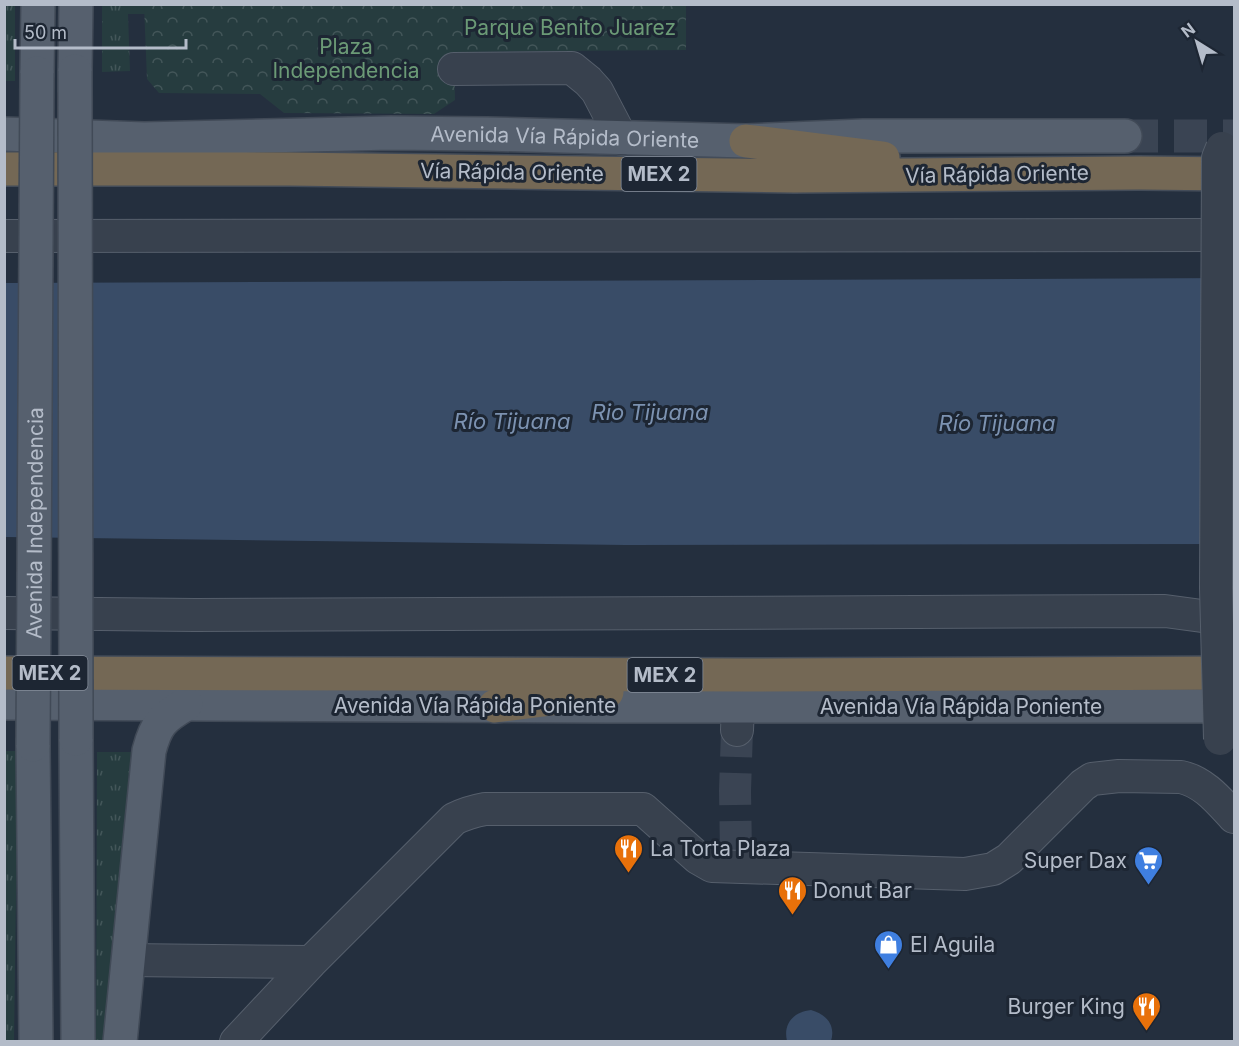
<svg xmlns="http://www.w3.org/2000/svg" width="1239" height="1046" font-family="Inter,sans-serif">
	<defs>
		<pattern id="grass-tufts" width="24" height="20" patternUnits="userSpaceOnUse" patternTransform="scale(1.5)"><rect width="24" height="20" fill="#263c3f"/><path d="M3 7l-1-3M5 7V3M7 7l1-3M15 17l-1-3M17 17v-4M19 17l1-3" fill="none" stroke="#435659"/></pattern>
		<pattern id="forest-crowns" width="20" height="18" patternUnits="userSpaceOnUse" patternTransform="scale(1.5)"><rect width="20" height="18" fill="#263c3f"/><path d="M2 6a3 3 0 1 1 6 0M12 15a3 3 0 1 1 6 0" fill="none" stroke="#435659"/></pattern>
	</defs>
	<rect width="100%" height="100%" fill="#242f3e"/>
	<!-- grass -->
	<path fill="url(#grass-tufts)" d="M5,4L15,5V81H5Z
		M102,5H144L145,14H128L130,71L102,72Z
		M4,751H18L14,1041L5,1042Z
		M97,752H131L104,1041L96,1042Z"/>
	<!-- forest -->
	<path fill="url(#forest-crowns)" d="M144,5H686V50L454,52L455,100L434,114L284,113L260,94L159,93L147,79Z"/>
	<!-- water -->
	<path fill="#394c67" d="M1234,278V544L626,545L5,537V283Z
		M811,1010C826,1014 836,1025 831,1041H787C783,1024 793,1012 811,1010Z"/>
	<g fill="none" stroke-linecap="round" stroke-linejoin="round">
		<!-- minor-tunnel -->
		<path stroke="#3a4453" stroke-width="32" stroke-dasharray="32 16" stroke-linecap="butt" d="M736,853L735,791L737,730"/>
		<!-- major-tunnel -->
		<path stroke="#3a4453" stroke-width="33" stroke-dasharray="33 16" stroke-linecap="butt" d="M1125,136H1234"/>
		<defs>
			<path id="minor" d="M454,69L572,68L588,81L597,91L622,139
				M4,236L1234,235
				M4,613L195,615L1165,611L1202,616L1234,617
				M737,730L738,706
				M128,960L311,962
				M236,1042L311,962L454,819C464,814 474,811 485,809H643L698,858L712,866L965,874L993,869L1009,859L1083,785L1092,779L1119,776L1181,777C1204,782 1219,801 1234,817"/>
			<g id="major">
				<path d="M75,71L76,4"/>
				<path d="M37,73L38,4"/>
				<path id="s1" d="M4,134L144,139L391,133L487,134L746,141L863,136H1125"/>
				<path d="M4,703L607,706H1234"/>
				<path d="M76,739L78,1042"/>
				<path d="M33,745L36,1042"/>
				<path d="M120,1042L149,751C156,724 162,718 186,704"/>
			</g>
			<path id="highway" d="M746,141L883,158
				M4,169H289L794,176L1139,173L1234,174
				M4,673L746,675L1234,673
				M495,706L607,692"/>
		</defs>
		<!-- minor casing -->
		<use href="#minor" stroke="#565f6c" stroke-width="34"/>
		<!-- major casing -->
		<use href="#major" stroke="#414a57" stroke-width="36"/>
		<!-- highway casing -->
		<use href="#highway" stroke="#434c59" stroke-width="36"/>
		<!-- minor -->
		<use href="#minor" stroke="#38414e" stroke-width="32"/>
		<!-- major -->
		<use href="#major" stroke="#56606e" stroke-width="33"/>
		<!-- highway -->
		<use href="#highway" stroke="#746855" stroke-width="33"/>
		<defs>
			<path id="minor-bridge" d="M1220,739L1216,588L1218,158L1222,148"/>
			<g id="major-bridge">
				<path d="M75,71L76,739"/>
				<path id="s2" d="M33,745L37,73"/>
			</g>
		</defs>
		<!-- minor-bridge casing -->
		<use href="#minor-bridge" stroke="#565f6c" stroke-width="34" stroke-linecap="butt"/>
		<!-- major-bridge casing -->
		<use href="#major-bridge" stroke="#414a57" stroke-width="36" stroke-linecap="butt"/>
		<!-- minor-bridge -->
		<use href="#minor-bridge" stroke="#38414e" stroke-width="32"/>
		<!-- major-bridge -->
		<use href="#major-bridge" stroke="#56606e" stroke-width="33"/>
	</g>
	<!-- icons -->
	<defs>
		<symbol id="restaurant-pin" viewBox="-11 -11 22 30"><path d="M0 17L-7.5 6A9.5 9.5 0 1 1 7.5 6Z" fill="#e8710a" stroke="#1d2633"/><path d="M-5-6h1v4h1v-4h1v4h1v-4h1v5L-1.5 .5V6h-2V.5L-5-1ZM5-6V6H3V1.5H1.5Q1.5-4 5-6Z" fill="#fff"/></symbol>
		<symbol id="supermarket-pin" viewBox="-11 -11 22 30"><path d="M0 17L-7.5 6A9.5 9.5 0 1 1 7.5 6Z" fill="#3f7fe0" stroke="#1d2633"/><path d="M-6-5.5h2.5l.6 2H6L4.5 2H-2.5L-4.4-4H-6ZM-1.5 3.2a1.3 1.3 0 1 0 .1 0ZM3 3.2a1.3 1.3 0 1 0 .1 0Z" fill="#fff"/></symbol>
		<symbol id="shop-pin" viewBox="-11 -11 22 30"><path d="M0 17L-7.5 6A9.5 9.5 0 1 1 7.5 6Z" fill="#3f7fe0" stroke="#1d2633"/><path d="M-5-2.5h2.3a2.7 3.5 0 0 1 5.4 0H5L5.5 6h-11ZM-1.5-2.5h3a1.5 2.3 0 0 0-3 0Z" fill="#fff"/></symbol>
	</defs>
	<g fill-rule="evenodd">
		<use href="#restaurant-pin" x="612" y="832" width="33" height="45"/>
		<use href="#supermarket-pin" x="1132" y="844" width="33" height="45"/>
		<use href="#restaurant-pin" x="776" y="874" width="33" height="45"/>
		<use href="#shop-pin" x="872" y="928" width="33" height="45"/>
		<use href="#restaurant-pin" x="1130" y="990" width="33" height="45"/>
	</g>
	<g text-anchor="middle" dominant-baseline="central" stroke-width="6" stroke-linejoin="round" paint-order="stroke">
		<!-- shield labels -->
		<g fill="#1d2633" stroke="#878f9c" stroke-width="1.5">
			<rect x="621.5" y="157" width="75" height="34" rx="4.5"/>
			<rect x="12.5" y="656" width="75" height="34" rx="4.5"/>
			<rect x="627.5" y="658" width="75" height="34" rx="4.5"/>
		</g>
		<g font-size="20" font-weight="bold" fill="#b4bcc9">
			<text x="659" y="174">MEX 2</text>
			<text x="50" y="673">MEX 2</text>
			<text x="665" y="675">MEX 2</text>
		</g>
		<!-- park labels -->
		<g font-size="21" fill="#6b9a76" stroke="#1d2633">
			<text x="570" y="27">Parque Benito Juarez</text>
			<text x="346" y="46">Plaza<tspan x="346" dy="24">Independencia</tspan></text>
		</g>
		<!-- street labels -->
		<g font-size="21" fill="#b4bcc9" stroke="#1d2633">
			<text stroke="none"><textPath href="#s1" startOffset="561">Avenida Vía Rápida Oriente</textPath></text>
			<text transform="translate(512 172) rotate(1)">Vía Rápida Oriente</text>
			<text transform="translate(997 174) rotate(-1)">Vía Rápida Oriente</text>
			<text stroke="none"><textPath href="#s2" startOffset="222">Avenida Independencia</textPath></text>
			<text x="475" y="705">Avenida Vía Rápida Poniente</text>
			<text x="961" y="706">Avenida Vía Rápida Poniente</text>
		</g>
		<!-- poi labels -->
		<g font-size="21" fill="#b4bcc9" stroke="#1d2633" text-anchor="start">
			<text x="650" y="848">La Torta Plaza</text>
			<text x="1127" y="860" text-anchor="end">Super Dax</text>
			<text x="813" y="890">Donut Bar</text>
			<text x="910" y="944">El Aguila</text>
			<text x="1125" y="1006" text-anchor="end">Burger King</text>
		</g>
		<!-- water labels -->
		<g font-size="22" font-style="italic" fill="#7c92b1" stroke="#1d2633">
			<text x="650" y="412">Rio Tijuana</text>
			<text x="512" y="421">Río Tijuana</text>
			<text x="997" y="423">Río Tijuana</text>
		</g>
	</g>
	<!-- border -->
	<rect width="1239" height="1046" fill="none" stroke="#b4bcc9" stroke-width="12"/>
	<!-- north arrow -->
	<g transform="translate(1197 42) rotate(323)" stroke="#1d2633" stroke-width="4.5" paint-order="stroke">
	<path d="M0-4.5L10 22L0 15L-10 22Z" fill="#b4bcc9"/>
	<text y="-9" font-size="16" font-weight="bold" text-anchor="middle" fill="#b4bcc9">N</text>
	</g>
	<!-- scale -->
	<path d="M15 39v9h171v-9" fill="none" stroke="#b4bcc9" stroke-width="3"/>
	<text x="24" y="39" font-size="18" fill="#b4bcc9" stroke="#1d2633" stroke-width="4.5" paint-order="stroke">50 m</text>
</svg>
